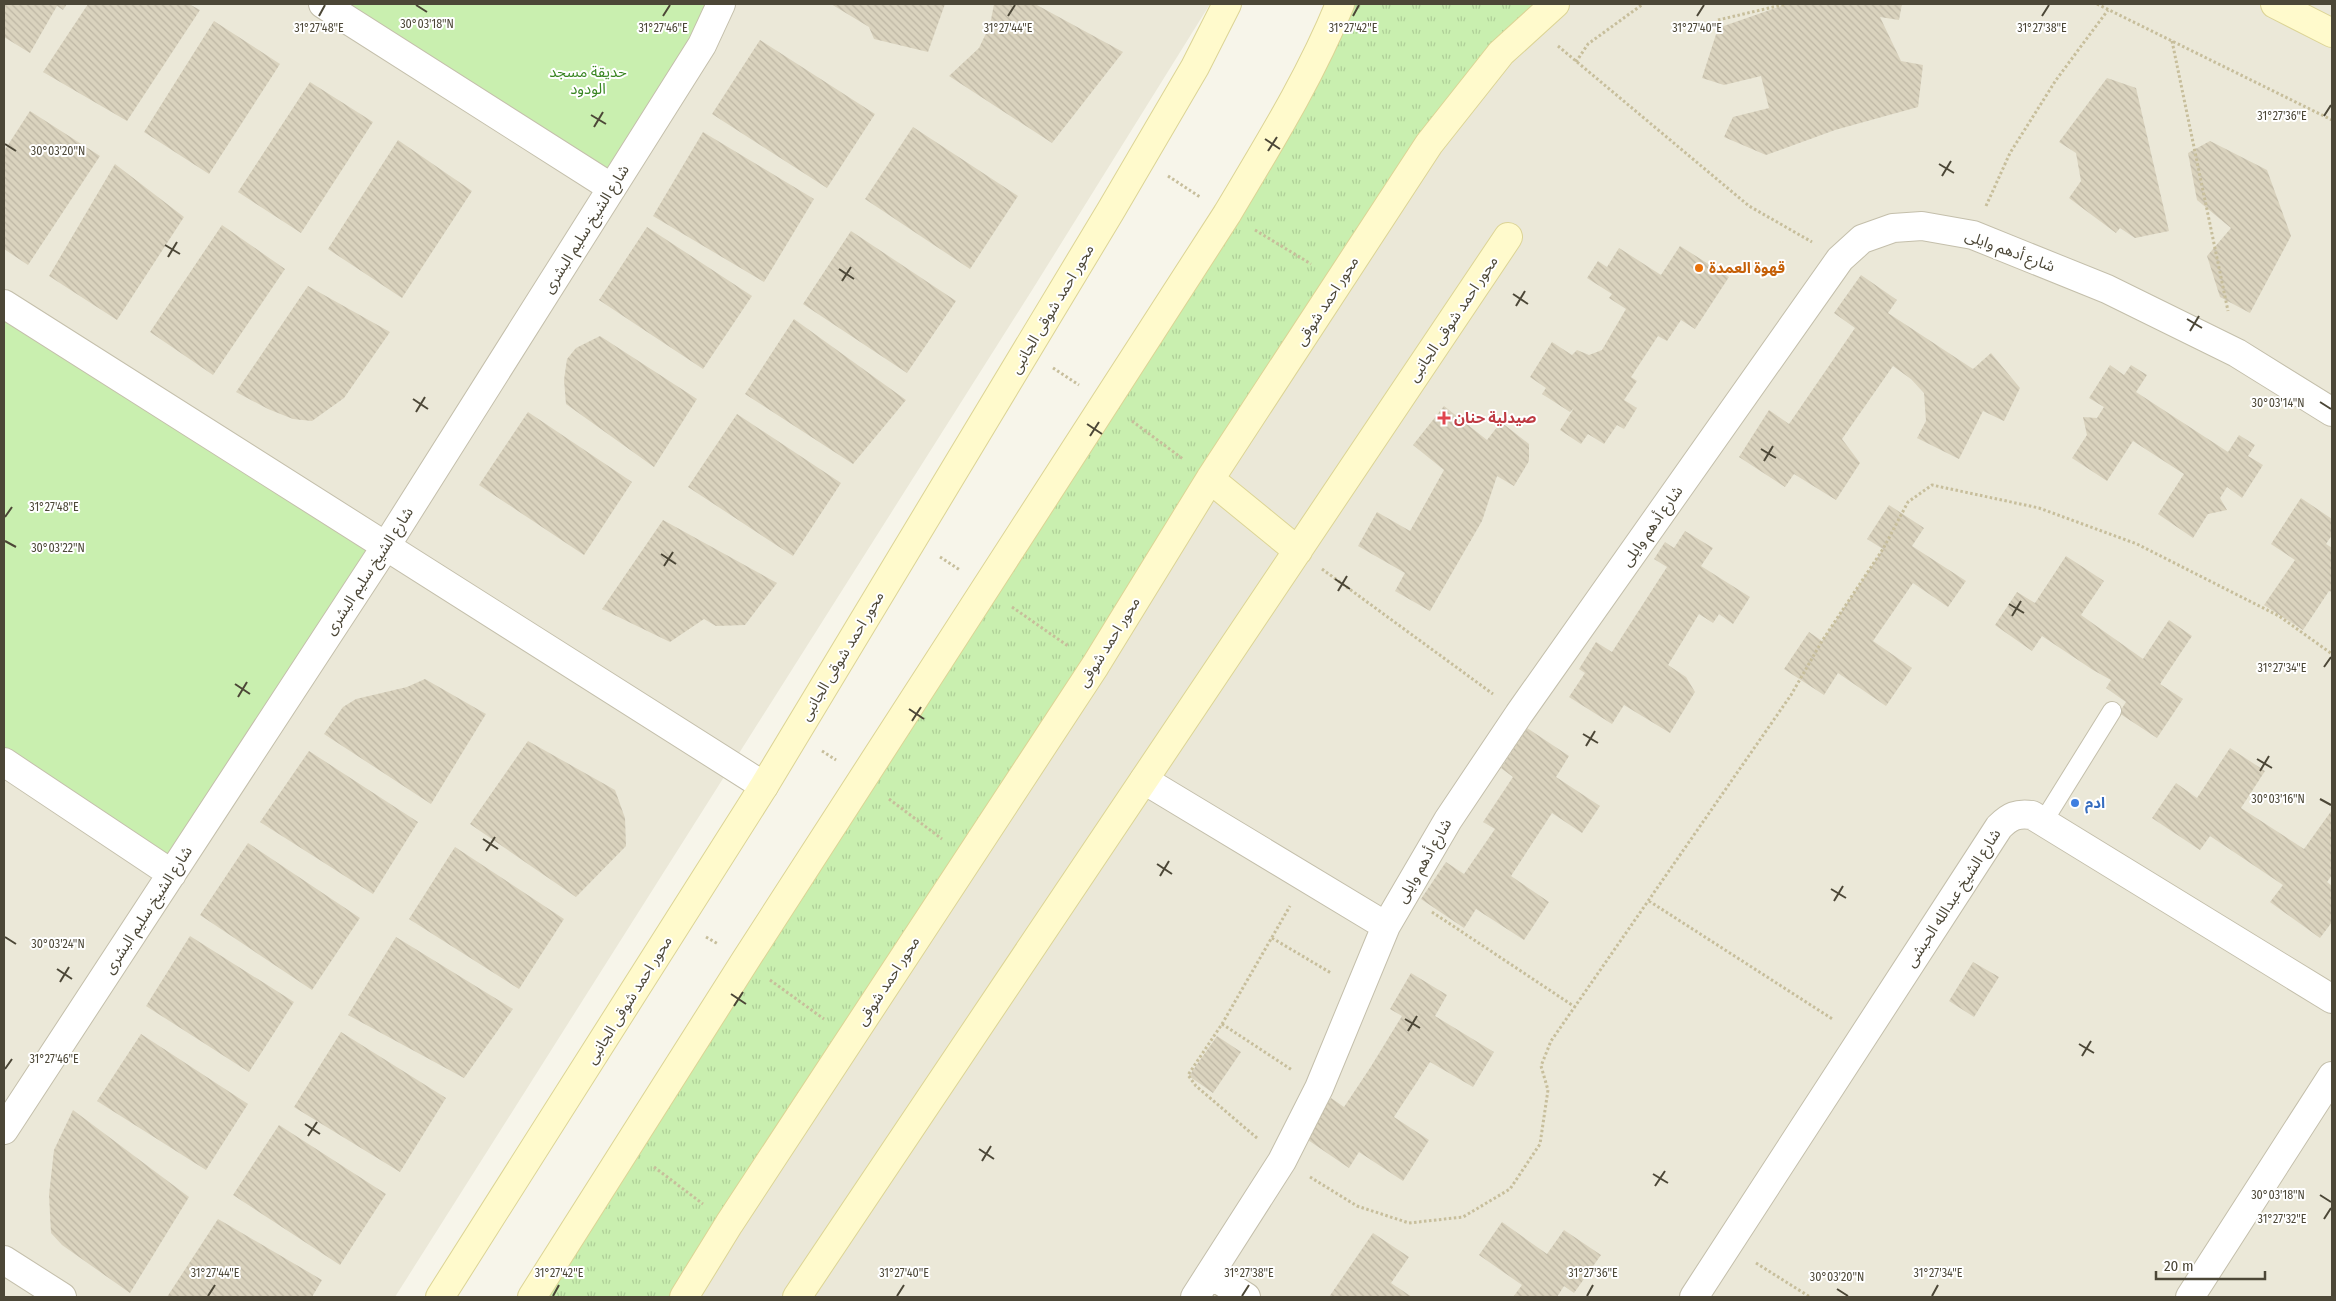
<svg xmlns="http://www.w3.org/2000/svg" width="2336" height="1301" font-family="'Fira Sans Condensed','Noto Sans Arabic',sans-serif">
	<defs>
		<pattern id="grass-tufts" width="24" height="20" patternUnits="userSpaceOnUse" patternTransform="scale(1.25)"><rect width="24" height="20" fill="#c9efaf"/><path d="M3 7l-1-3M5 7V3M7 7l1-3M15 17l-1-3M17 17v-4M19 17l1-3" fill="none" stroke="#aece97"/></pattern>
		<pattern id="building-back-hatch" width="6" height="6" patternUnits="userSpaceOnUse" patternTransform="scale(1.25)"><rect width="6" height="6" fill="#dad3be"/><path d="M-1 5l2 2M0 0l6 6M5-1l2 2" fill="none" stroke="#bdb6a4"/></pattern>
	</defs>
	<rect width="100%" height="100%" fill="#f7f5ea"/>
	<!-- residential -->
	<path fill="#ebe8d8" d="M4,4H1210L1034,287L395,1297H4Z
		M1399,4H2332V1297H598Z"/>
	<!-- grass -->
	<path fill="url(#grass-tufts)" d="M1340,4H1555L1501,53L684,1297H532L1106,402Z"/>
	<!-- park -->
	<path fill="#c9efaf" d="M323,4H721L612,188Z
		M4,304L386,546L172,874L4,762Z"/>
	<!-- building -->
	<path fill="url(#building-back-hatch)" d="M4,4H67L63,10L57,6L30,53L4,37Z
		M88,4H189L200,10L127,121L43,72Z
		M831,4H945L928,52L874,39L869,27Z
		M994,4H1035L1123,52L1052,143L949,76L979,48L990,25Z
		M1787,4H1902L1899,20L1880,17L1901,61L1923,65L1918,107L1835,130L1766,155L1724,137L1733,117L1769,108L1761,76L1724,85L1702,78L1718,28Z
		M214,21L280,64L209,174L144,132Z
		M760,40L875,114L827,188L712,114Z
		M2107,78L2136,88L2169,231L2135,238L2120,228L2116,233L2069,198L2081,181L2076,153L2059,142Z
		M310,82L373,122L301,233L238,192Z
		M30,111L100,156L28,265L4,249V151Z
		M913,127L1018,196L970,269L865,199Z
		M703,132L814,199L764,282L653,216Z
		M398,140L472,191L402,298L328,249Z
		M2210,141L2267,170L2291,236L2250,313L2220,297L2207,256L2231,228L2197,200L2188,153Z
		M115,164L184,217L117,320L49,276Z
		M222,225L285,269L213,375L150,332Z
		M647,227L752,296L703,369L599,300Z
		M851,231L956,301L907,373L803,304Z
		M1680,246L1729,277L1695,329L1681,320L1667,341L1658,336L1631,377L1637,381L1624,400L1637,408L1624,429L1617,425L1604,444L1588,434L1581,444L1560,430L1574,408L1570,412L1542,394L1546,388L1530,377L1552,342L1572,355L1577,350L1589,355L1602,350L1626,309L1609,298L1612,294L1587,278L1598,261L1607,267L1619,248L1661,275Z
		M1861,275L1897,300L1888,313L1973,369L1991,353L2020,388L2004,421L1983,411L1959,459L1917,438L1926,421L1924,393L1911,379L1893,366L1842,439L1860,463L1836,500L1794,474L1785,487L1739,457L1769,410L1789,424L1855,328L1834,313Z
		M308,286L390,332L344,398L312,421L293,419L268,409L236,392Z
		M794,319L906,400L853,464L745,394Z
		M600,336L697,399L654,467L566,404L564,380L567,359L576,348Z
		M2110,365L2124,375L2131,365L2147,375L2136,392L2228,452L2239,435L2255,445L2248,456L2263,465L2242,498L2227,487L2220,498L2227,510L2208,514L2193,538L2158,514L2184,474L2133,441L2107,481L2072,458L2087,435L2083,417L2097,418L2104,407L2089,398Z
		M1444,406L1487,440L1501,422L1529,444V461L1514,486L1497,476L1482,521L1430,611L1395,591L1405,573L1358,546L1377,512L1410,531L1444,470L1413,445Z
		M528,412L632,482L584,555L479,485Z
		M737,414L841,483L793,556L688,487Z
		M2301,498L2332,519V535L2326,544L2332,548V592L2329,591L2303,630L2264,605L2295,560L2271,544Z
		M1889,505L1924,528L1912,546L1966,581L1948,607L1913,583L1873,641L1912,668L1886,706L1838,673L1824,695L1784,669L1809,632L1822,641L1883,549L1867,539Z
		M663,520L777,583L745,625L716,626L704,619L670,642L602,609Z
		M1685,531L1713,548L1701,566L1750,597L1733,624L1719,614L1713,623L1699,614L1668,665L1686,677L1695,692L1670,733L1624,705L1612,724L1569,697L1585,673L1579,669L1596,642L1612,652L1667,567L1654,559L1665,542L1674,548Z
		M2066,556L2104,581L2081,615L2143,659L2169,620L2192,636L2160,684L2183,699L2157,738L2119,713L2126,702L2106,688L2111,680L2093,670L2042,636L2032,651L1995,625L2017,592L2035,603Z
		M425,679L486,714L431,804L324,734L343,707L356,699L407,687Z
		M1527,728L1569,756L1556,777L1600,806L1582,833L1552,813L1511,876L1549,902L1524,940L1476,909L1464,928L1421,899L1446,862L1464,874L1495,829L1483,822L1513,777L1501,768Z
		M528,741L615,790L625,818L626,846L576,897L470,824Z
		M2230,748L2265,771L2241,808L2304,849L2332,810V875L2327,882L2332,886V922L2320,938L2270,902L2283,885L2210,836L2200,850L2152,818L2176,783L2197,798Z
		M309,751L418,822L373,894L260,822Z
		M248,843L360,918L312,990L200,915Z
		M455,847L564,919L519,989L409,919Z
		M190,936L294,1002L249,1072L146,1006Z
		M396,937L513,1009L464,1078L348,1015Z
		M1973,962L1999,977L1974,1017L1949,1001Z
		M1411,973L1447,995L1435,1016L1494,1052L1473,1087L1430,1062L1394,1117L1429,1140L1403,1181L1359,1152L1349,1168L1305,1138L1331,1098L1344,1107L1370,1068L1402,1016L1390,1009Z
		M341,1032L446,1098L400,1172L294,1107Z
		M141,1034L248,1104L206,1170L97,1101Z
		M1217,1036L1241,1052L1213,1093L1189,1076Z
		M73,1110L189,1197L130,1293L62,1245L51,1233L49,1195L54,1150Z
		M279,1125L386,1194L340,1265L233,1195Z
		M218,1219L322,1280L312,1297H167Z
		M1502,1222L1547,1254L1564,1230L1601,1255L1574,1293L1564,1286L1557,1297H1513L1522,1285L1479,1255Z
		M1373,1233L1409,1257L1391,1283L1412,1297H1329Z"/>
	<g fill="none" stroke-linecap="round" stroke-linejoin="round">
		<defs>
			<path id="lane" d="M2043,822L2112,711"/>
			<path id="street" d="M323,4L612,188
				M4,304L764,786
				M4,762L172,874
				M1144,780L1386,926
				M4,1130L386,546L702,45L721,4
				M4,1260L62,1297
				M1210,1274L1246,1297
				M1195,1297L1282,1161L1319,1088L1386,926L1448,820L1519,714L1840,259L1862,239L1893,228L1922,226L1973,235L2107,289L2237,353L2332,412
				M1694,1297L1999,827C2010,816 2017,813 2032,815L2332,999
				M2190,1297L2332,1076"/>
			<path id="secondary" d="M2275,4L2332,33
				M1210,479L1298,551
				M440,1297L764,786L1110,212L1195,67L1227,4
				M532,1297L745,961L1227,214C1268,145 1310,78 1340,4
				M684,1297L729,1224L1095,666L1210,479L1429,144L1501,53L1555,4
				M797,1297L1508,237"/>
		</defs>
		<!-- lane casing -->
		<use href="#lane" stroke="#c4bfab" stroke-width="20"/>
		<!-- street casing -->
		<use href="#street" stroke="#c4bfab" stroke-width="30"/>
		<!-- secondary casing -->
		<use href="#secondary" stroke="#dcd495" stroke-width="30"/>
		<!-- path -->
		<path stroke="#c7be9b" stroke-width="3" stroke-dasharray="2.5 2.5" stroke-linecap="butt" d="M2097,4L2332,120
			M1718,20L1786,4
			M2172,41L2228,311
			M1558,46L1749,206L1812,242
			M1576,62L1588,44L1643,4
			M1168,176L1200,197
			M1986,206L2010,153L2056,80L2108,10
			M1255,230L1311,264
			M1053,368L1079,385
			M1132,421L1183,459
			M940,557L960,570
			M1322,569L1493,694
			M1012,607L1068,646
			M822,751L836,760
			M889,799L942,839
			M1649,901L1834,1020
			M1432,912L1575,1007
			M706,937L718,944
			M1272,938L1331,973
			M770,980L824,1019
			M1222,1024L1292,1070
			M1257,1138L1196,1086L1188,1075L1222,1024L1290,906
			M654,1167L703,1204
			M1310,1177L1357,1206L1409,1223L1463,1217L1510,1189L1540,1144L1548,1090L1541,1066L1551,1041L1791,695L1822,641L1883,549L1908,502L1932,485L2039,508L2137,544L2279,616L2332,654
			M1756,1263L1810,1297"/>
		<!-- lane -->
		<use href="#lane" stroke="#fff" stroke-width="18"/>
		<!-- street -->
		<use href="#street" stroke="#fff" stroke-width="28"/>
		<!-- secondary -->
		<use href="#secondary" stroke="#fffacc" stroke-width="28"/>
	</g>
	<!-- ticks -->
	<path fill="none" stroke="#4c4737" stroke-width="2" d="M416,5L427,12M319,16L325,5M663,16L670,5M1008,16L1015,5M1353,16L1359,5M1697,16L1704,5M2042,16L2049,5M591,115L606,124M2324,116L2331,105M594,127L603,112M1265,139L1280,149M5,144L16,151M1268,151L1277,137M1939,164L1954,173M1942,176L1951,161M165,245L180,254M168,257L177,242M839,269L854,279M842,281L851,267M1513,294L1528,304M1516,306L1525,291M2187,319L2202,328M2190,331L2199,316M413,399L428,409M2320,402L2331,409M416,412L425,397M1087,424L1102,434M1090,436L1099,422M1761,449L1776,458M1764,461L1773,446M5,517L12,507M5,541L16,547M661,554L676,564M664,566L673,552M1335,579L1350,589M1338,591L1347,576M2009,604L2024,613M2012,616L2021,601M2324,667L2331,657M235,684L250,694M238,697L247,682M909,709L924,719M912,721L921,707M1583,734L1598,743M1586,746L1595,731M2257,759L2272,768M2260,771L2269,756M2320,799L2331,805M483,839L498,849M486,851L495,837M1157,864L1172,874M1160,876L1169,861M1831,889L1846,898M1834,901L1843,886M5,937L16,944M57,969L72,979M60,982L69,967M731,994L746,1004M734,1006L743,992M1405,1019L1420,1028M1408,1031L1417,1016M2079,1044L2094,1053M2082,1056L2091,1041M5,1069L12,1059M305,1124L320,1134M308,1136L317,1122M979,1149L994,1159M982,1161L991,1146M1653,1174L1668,1183M1655,1186L1665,1171M2320,1195L2331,1202M2324,1219L2331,1208M1837,1289L1848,1296M208,1296L215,1285M553,1296L559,1285M897,1296L904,1285M1242,1296L1249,1285M1587,1296L1593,1285M1932,1296L1938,1285"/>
	<!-- markers -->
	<circle fill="#e8710a" stroke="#fff" stroke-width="2" cx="1699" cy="268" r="5"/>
	<path fill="#e0444e" stroke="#fff" stroke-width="2" d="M1441.5 410.5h5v5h5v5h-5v5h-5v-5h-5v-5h5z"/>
	<circle fill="#3f7fe0" stroke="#fff" stroke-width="2" cx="2075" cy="803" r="5"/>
	<g text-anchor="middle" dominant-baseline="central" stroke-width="4" stroke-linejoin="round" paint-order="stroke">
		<!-- park labels -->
		<g font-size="15" fill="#398622" stroke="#fff">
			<text x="588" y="72">حديقة مسجد<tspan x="588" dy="17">الودود</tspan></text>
		</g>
		<!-- street labels -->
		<g font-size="15" fill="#4c4737" stroke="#fff">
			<text transform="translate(586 229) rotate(-58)">شارع الشيخ سليم البشرى</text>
			<text transform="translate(2010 251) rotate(20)">شارع أدهم وايلى</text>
			<text transform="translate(1327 301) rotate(-57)">محور احمد شوقى</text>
			<text transform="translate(1052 309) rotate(-59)">محور احمد شوقى الجانبى</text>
			<text transform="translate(1453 319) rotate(-56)">محور احمد شوقى الجانبى</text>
			<text transform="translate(1652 526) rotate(-55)">شارع أدهم وايلى</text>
			<text transform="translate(369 571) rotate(-57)">شارع الشيخ سليم البشرى</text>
			<text transform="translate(1109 642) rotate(-58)">محور احمد شوقى</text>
			<text transform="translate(842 656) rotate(-59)">محور احمد شوقى الجانبى</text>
			<text transform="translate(1424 861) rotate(-60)">شارع أدهم وايلى</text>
			<text transform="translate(1953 898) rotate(-57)">شارع الشيخ عبدالله الحبشى</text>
			<text transform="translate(148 910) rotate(-57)">شارع الشيخ سليم البشرى</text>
			<text transform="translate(888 981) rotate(-57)">محور احمد شوقى</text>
			<text transform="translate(629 1000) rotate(-58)">محور احمد شوقى الجانبى</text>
		</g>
		<!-- food labels -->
		<g font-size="15" font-weight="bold" fill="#c56008" stroke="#fff" text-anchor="start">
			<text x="1709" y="268">قهوة العمدة</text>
		</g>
		<!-- health labels -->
		<g font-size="15" font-weight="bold" fill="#be3a42" stroke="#fff" text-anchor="start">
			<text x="1454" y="418">صيدلية حنان</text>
		</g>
		<!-- shop labels -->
		<g font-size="15" font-weight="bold" fill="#366cbe" stroke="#fff" text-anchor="start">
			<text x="2085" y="803">ادم</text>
		</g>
	</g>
	<g font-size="12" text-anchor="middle" fill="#4c4737" stroke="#fff" stroke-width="4" stroke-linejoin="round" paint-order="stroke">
		<text x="427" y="28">30°03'18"N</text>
		<text x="319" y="32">31°27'48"E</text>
		<text x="663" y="32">31°27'46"E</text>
		<text x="1008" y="32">31°27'44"E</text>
		<text x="1353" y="32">31°27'42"E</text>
		<text x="1697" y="32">31°27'40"E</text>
		<text x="2042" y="32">31°27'38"E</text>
		<text x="2282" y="120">31°27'36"E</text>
		<text x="58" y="155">30°03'20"N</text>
		<text x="2278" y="407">30°03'14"N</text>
		<text x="54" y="511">31°27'48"E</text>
		<text x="58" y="552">30°03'22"N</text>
		<text x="2282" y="672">31°27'34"E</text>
		<text x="2278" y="803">30°03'16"N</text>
		<text x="58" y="948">30°03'24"N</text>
		<text x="54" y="1063">31°27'46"E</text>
		<text x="2278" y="1199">30°03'18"N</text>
		<text x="2282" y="1223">31°27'32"E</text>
		<text x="215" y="1277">31°27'44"E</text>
		<text x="559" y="1277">31°27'42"E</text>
		<text x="904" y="1277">31°27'40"E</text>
		<text x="1249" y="1277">31°27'38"E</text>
		<text x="1593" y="1277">31°27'36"E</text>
		<text x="1938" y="1277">31°27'34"E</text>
		<text x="1837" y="1281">30°03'20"N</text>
	</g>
	<!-- border -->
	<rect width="2336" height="1301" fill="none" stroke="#4c4737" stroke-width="10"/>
	<!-- scale -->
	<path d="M2156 1271v8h109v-8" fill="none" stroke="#4c4737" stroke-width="2.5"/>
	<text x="2164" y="1271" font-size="15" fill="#4c4737" stroke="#ffffff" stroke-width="4" paint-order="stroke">20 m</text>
</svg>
